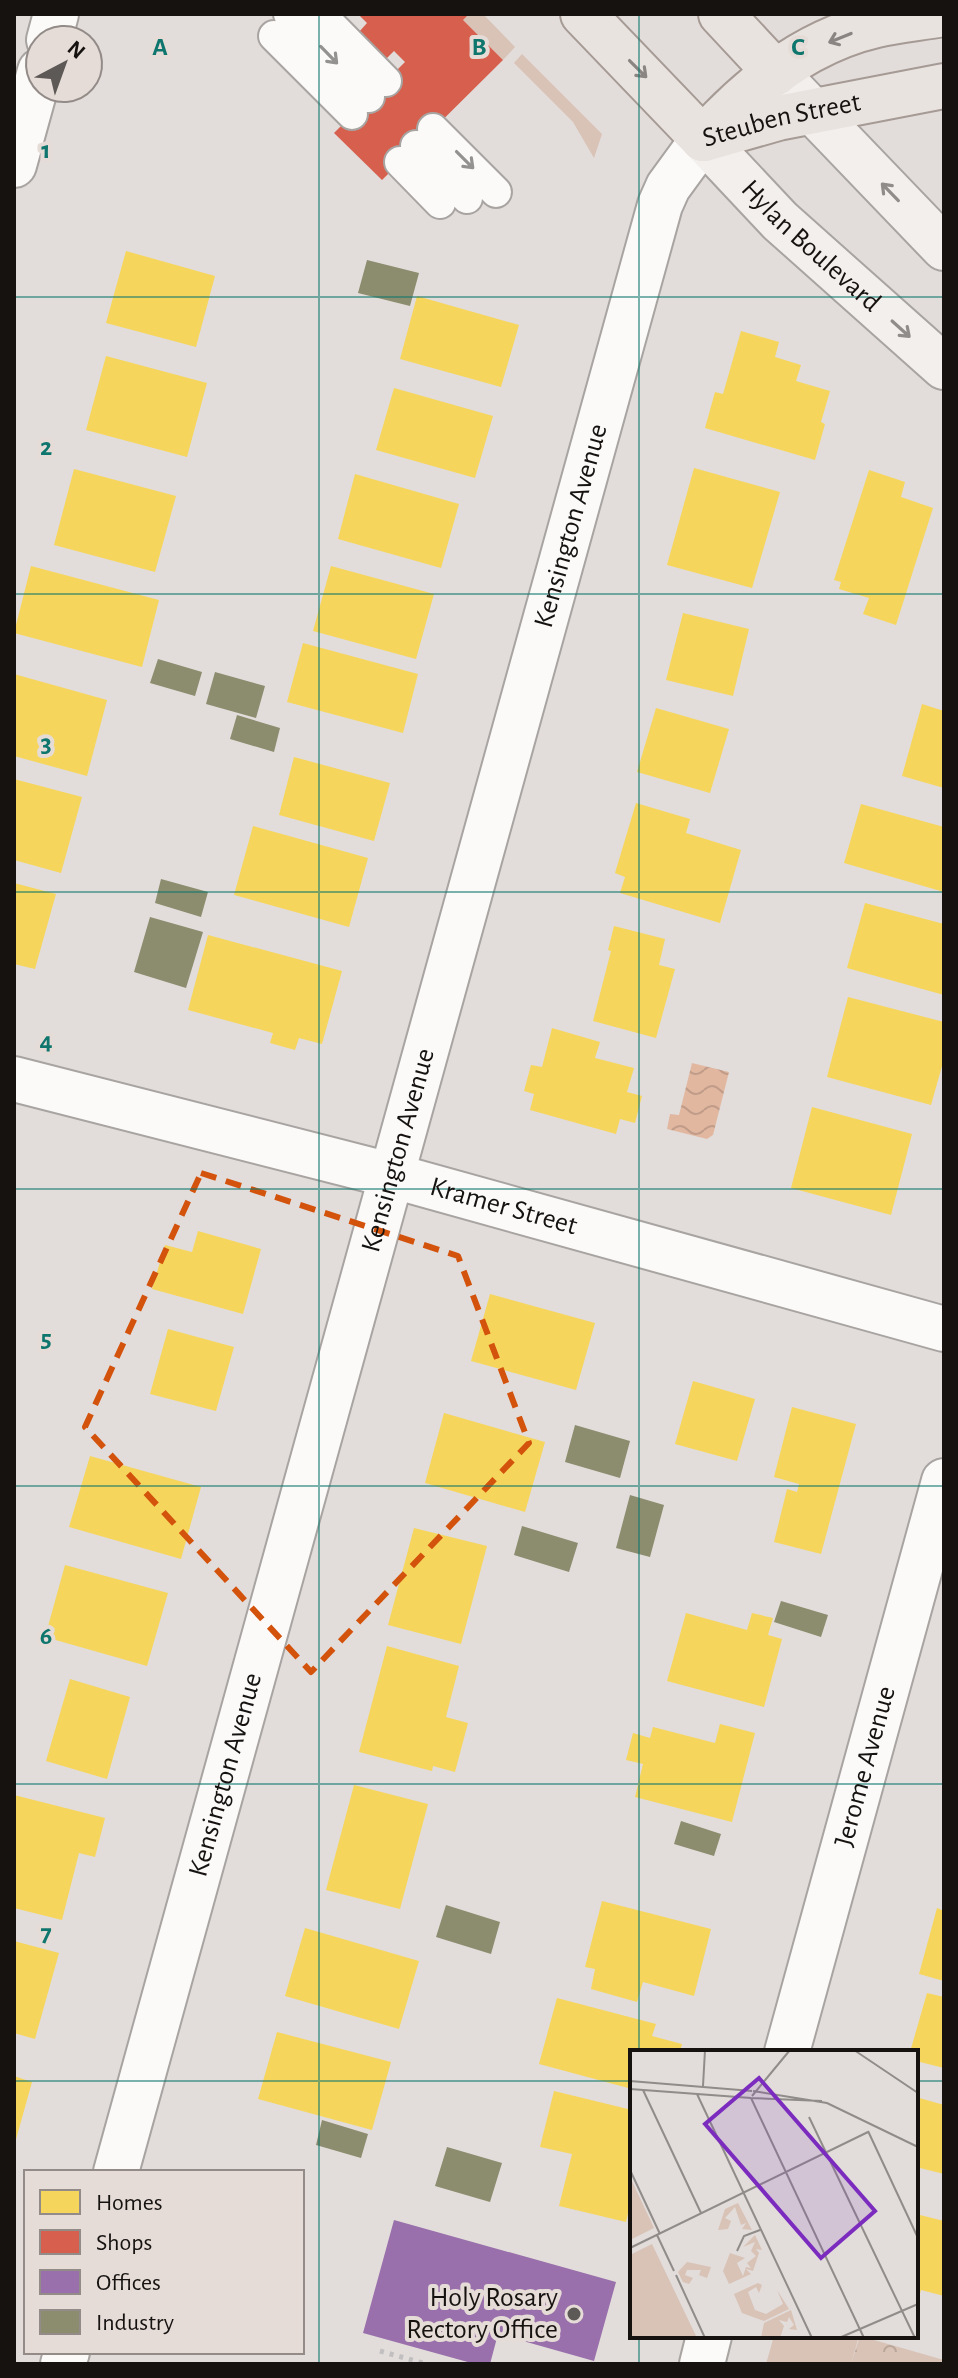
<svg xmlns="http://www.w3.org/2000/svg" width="958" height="2378" font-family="'Alegreya Sans',sans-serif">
	<defs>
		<pattern id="park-crowns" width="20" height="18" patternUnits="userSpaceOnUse" patternTransform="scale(2)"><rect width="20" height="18" fill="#d9c2b6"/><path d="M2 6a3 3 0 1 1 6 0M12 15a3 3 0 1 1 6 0" fill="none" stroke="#b9a69b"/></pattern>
		<pattern id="water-waves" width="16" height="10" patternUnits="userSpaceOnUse" patternTransform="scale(2)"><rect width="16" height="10" fill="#e1b7a0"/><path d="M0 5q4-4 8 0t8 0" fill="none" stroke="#c09c89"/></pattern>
	</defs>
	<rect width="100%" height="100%" fill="#e2ddda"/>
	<!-- grass -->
	<path fill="#d9c2b6" d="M469,14H483L515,47L503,60L463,20Z
		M522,54L602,134L594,158L573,122L514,63Z
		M774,2336H859L851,2364H766Z"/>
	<!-- park -->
	<path fill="url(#park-crowns)" d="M860,2336L944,2360V2364H851Z"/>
	<!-- water -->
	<path fill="url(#water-waves)" d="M692,1063L729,1072L713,1135L707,1139L667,1129L670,1114L679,1115Z"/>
	<!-- homes -->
	<path fill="#f6d55c" d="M126,251L215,276L196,347L106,323Z
		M417,296L519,325L501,387L400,359Z
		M741,331L779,342L775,357L801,365L796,381L830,391L821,422L825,424L815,460L705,428L715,392L723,394Z
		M106,356L207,383L187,457L86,430Z
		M394,388L493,416L475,478L376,450Z
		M694,468L780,492L752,588L667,565Z
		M74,469L176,496L155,572L54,545Z
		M869,470L905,482L901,497L933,508L896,625L863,614L869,598L839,589L841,582L834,580Z
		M355,474L459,504L441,568L338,539Z
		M31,566L159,600L142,667L14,633Z
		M331,566L434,594L416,659L313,631Z
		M683,613L749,629L733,696L666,680Z
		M303,643L418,674L403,733L287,702Z
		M14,674L107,700L87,776L14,756Z
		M922,704L944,711V788L902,776Z
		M656,708L729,729L710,793L637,772Z
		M294,757L390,783L374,841L279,815Z
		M14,779L82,797L61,873L14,860Z
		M636,803L690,819L686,833L741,850L720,923L620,893L625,877L615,873Z
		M861,804L944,827V892L844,863Z
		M253,826L368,858L349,927L234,895Z
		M14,883L56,894L35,969L14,964Z
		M865,903L944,924V995L847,968Z
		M614,926L665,939L659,965L675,969L656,1038L593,1021L611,951L608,950Z
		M208,935L342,971L322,1044L299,1038L295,1050L270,1043L273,1033L188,1010Z
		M848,997L944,1022V1059L931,1105L827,1077Z
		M552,1028L600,1042L595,1058L634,1068L627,1092L642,1096L635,1123L620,1119L616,1134L530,1110L534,1094L524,1091L531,1065L542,1067Z
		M812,1107L912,1134L891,1215L791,1188Z
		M198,1231L261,1249L243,1314L152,1289L165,1245L192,1252Z
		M490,1294L595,1323L576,1390L471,1361Z
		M168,1329L234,1347L216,1411L150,1394Z
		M693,1381L755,1399L737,1461L675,1444Z
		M792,1407L856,1424L821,1554L774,1542L787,1489L797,1492L799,1484L774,1477Z
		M444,1413L545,1442L525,1512L425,1483Z
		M90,1456L201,1487L181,1559L69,1527Z
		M414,1528L487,1546L461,1644L388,1625Z
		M65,1565L168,1593L147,1666L45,1637Z
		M686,1613L747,1630L752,1613L773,1618L768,1635L782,1639L764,1707L667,1681Z
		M387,1646L459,1666L446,1717L468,1723L455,1772L433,1766L432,1771L359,1752Z
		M70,1679L130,1697L107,1779L46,1761Z
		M720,1724L755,1733L732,1822L635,1797L643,1764L626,1760L633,1733L650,1738L653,1727L715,1743Z
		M354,1785L428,1804L400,1909L326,1890Z
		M14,1795L105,1818L95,1857L79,1853L62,1920L14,1908Z
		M602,1901L711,1929L694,1996L643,1982L637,2002L591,1989L595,1969L585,1967Z
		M937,1908L944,1911V1981L919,1974Z
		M305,1928L419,1961L399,2029L285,1996Z
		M14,1941L59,1953L35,2039L14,2033Z
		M927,1993L944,1997V2068L916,2061V2052H910Z
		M557,1998L656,2024L652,2036L682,2044L680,2052H632V2089L539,2064Z
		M277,2032L391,2062L372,2130L258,2099Z
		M14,2076L32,2082L15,2143H14Z
		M554,2091L632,2110V2196L626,2222L559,2206L572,2154L540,2147Z
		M916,2097L944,2105V2174L916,2167Z
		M916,2214L944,2221V2296L921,2290L917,2304Z"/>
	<!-- shops -->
	<path fill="#d6604d" d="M358,14H469L463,20L503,60L382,180L334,133L405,62L394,51L386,59L359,32L367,23Z"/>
	<!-- offices -->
	<path fill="#9970ab" d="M394,2220L616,2282L594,2361L498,2334L490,2364H475L363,2333Z"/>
	<!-- industry -->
	<path fill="#8c8c6e" d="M367,260L419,273L410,306L358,293Z
		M158,659L202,672L195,696L150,683Z
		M215,672L265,686L256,718L206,704Z
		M237,715L280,728L274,752L230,739Z
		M161,879L208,892L201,917L155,903Z
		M150,917L203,932L186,988L134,972Z
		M575,1425L630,1441L620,1478L565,1462Z
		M630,1495L664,1505L650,1557L616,1548Z
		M522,1526L578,1543L569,1572L514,1555Z
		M781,1601L828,1615L821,1637L774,1622Z
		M681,1821L721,1834L714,1856L674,1844Z
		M446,1905L500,1922L491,1954L436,1937Z
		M322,2120L368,2134L361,2158L316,2145Z
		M447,2147L502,2163L490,2202L435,2186Z"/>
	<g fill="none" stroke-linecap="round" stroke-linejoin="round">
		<defs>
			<path id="lane" d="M289,14L369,97
				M320,14L386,81
				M274,36L352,114
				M433,129L496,192
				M416,146L467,198
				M400,162L440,203"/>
			<g id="street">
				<path d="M49,40L56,14"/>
				<path d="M14,165L40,71"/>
				<path id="s1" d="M14,1079L390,1175L944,1329"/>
				<path id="s2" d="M787,2052L944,1481"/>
				<path id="s3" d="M116,2172L660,205L668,187L703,139"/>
				<path d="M63,2364L67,2352"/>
				<path d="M702,2364L709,2336"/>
			</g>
			<g id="secondary">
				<path d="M776,73L944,248"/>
				<path id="s4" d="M703,139L780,221L944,367"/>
			</g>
			<g id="primary">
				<path d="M583,14L703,139"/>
				<path d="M721,14L776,73"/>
				<path d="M703,139C749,87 807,41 876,25C898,20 921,18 943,14"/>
				<path id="s5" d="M704,139L778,118L944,86"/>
			</g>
		</defs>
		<!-- lane casing -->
		<use href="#lane" stroke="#a8a4a2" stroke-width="34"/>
		<!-- street casing -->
		<use href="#street" stroke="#a8a4a2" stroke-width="48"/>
		<!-- secondary casing -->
		<use href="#secondary" stroke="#a8a4a2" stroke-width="48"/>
		<!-- primary casing -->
		<use href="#primary" stroke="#a69a94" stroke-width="48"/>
		<!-- path -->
		<path stroke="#c1bfbf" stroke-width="5" stroke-dasharray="4 6" stroke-linecap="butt" d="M380,2351L426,2364"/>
		<!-- lane -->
		<use href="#lane" stroke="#fbfaf9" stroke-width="30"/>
		<!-- street -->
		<use href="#street" stroke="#fbfaf9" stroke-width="44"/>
		<!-- secondary -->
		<use href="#secondary" stroke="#f2efed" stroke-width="44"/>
		<!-- primary -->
		<use href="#primary" stroke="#e9e3e0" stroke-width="44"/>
	</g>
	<!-- one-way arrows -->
	<defs><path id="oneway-shaft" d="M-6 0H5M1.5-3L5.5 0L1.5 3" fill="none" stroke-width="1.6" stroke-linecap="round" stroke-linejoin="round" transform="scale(2)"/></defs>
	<g stroke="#8a8582">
		<use href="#oneway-shaft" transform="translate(840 38) rotate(158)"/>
		<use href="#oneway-shaft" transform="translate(638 69) rotate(45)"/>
	</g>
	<g stroke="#949290">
		<use href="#oneway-shaft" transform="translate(329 55) rotate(46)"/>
		<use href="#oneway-shaft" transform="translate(465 160) rotate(45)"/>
	</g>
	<g stroke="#8f8c8a">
		<use href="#oneway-shaft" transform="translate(890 192) rotate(-134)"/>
		<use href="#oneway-shaft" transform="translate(901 329) rotate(42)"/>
	</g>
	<!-- marked area -->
	<path fill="none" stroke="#d3520c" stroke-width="6" stroke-dasharray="16 10" stroke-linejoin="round" d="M201,1173L458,1256L529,1443L311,1672L85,1427Z"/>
	<!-- grid -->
	<path fill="none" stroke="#0f766e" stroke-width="2" stroke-opacity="0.55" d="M319,14V2364M639,14V2052M14,297H944M14,594H944M14,892H944M14,1189H944M14,1486H944M14,1784H944M14,2081H632M916,2081H944M639,2336V2364"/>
	<!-- markers -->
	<circle fill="#5d5957" stroke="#e6dcd7" stroke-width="3" cx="574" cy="2314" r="8"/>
	<g text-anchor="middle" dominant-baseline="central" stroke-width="8" stroke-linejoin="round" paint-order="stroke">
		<!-- street labels -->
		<g font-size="28" fill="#151210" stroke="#e6dcd7">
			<text stroke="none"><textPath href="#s5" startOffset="80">Steuben Street</textPath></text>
			<text stroke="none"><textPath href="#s4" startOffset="152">Hylan Boulevard</textPath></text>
			<text stroke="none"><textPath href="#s3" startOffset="1708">Kensington Avenue</textPath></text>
			<text stroke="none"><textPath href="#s3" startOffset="1060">Kensington Avenue</textPath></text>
			<text stroke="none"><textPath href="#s1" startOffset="506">Kramer Street</textPath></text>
			<text stroke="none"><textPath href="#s2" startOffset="296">Jerome Avenue</textPath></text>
			<text stroke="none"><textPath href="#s3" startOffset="412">Kensington Avenue</textPath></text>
		</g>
		<!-- poi labels -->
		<g font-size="28" fill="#151210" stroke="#e6dcd7" text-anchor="end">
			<text x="558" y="2298">Holy Rosary<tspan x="558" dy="32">Rectory Office</tspan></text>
		</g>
	</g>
	<!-- overview -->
	<g transform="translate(630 2050)">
		<rect width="288" height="288" fill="#e2ddda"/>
		<path d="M108,153L122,180L112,179L116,173L111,175L105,157L95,168L101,171L98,179L88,180L95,159ZM125,185L132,200L126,199L129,203L123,221L116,219L121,224L99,234L93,221L100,203L115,208L107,213L113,226L116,217L121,218L117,213L126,206L121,201L125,192L113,197ZM57,212L81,217L77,228L69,225L71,220H57L55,225L63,228L59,234L53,232L48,222ZM128,233L132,235L129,243L126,237L118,242L125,260L136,264L153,254L147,240L159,259L134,271L112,263L104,244ZM161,260L167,280L159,279L164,275L159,267L157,272L149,270L154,276L150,288H131L134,273Z" fill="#d9c2b6"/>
		<path d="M0,127L24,178L0,190Z" fill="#d9c2b6"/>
		<path d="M22,194L67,288H0V205Z" fill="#d9c2b6"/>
		<path fill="none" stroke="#908c89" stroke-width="2" d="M224,0L288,43M0,31L122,41M73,36L75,0M0,39L121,48M13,40L71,163M123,41L197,53L288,97M67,44L182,288M122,46L160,0M192,51L121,48L234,288M179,67L285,288M238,81L288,188M0,120L30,184M27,185L44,221M0,198L238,82M107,201L114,186L130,180M46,225L75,288M209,288L288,254"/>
		<path fill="#7b2cbf" fill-opacity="0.15" stroke="#7b2cbf" stroke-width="4" d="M129,28L245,161L191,208L75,74Z"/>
		<rect width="288" height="288" fill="none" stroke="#151210" stroke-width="4"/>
	</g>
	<g font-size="26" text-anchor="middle" font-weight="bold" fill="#0f766e" stroke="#e6dcd7" stroke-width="8" stroke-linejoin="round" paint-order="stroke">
		<text x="160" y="55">A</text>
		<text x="479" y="55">B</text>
		<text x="798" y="55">C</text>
		<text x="46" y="158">1</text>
		<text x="46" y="455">2</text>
		<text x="46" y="752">3</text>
		<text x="46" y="1049">4</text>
		<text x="46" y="1347">5</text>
		<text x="46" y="1644">6</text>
		<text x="46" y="1941">7</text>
	</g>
	<!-- border -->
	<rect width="958" height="2378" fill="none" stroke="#151210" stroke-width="32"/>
	<!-- legend -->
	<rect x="24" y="2170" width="280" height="184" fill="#e6dcd7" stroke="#928b87" stroke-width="2"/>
	<rect x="40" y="2190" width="40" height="24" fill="#f6d55c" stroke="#928b87" stroke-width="2"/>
	<text x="96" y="2210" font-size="24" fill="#151210">Homes</text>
	<rect x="40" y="2230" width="40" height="24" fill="#d6604d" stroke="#928b87" stroke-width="2"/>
	<text x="96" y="2250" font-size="24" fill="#151210">Shops</text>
	<rect x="40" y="2270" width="40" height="24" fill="#9970ab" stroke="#928b87" stroke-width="2"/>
	<text x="96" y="2290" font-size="24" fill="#151210">Offices</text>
	<rect x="40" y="2310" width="40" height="24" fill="#8c8c6e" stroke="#928b87" stroke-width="2"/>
	<text x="96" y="2330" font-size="24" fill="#151210">Industry</text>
	<!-- north arrow -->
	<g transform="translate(64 64) rotate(41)"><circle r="38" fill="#e6dcd7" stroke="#928b87" stroke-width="2"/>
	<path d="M0-6L14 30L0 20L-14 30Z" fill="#5d5957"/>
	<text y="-12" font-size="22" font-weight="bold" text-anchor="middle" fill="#151210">N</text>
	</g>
</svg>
